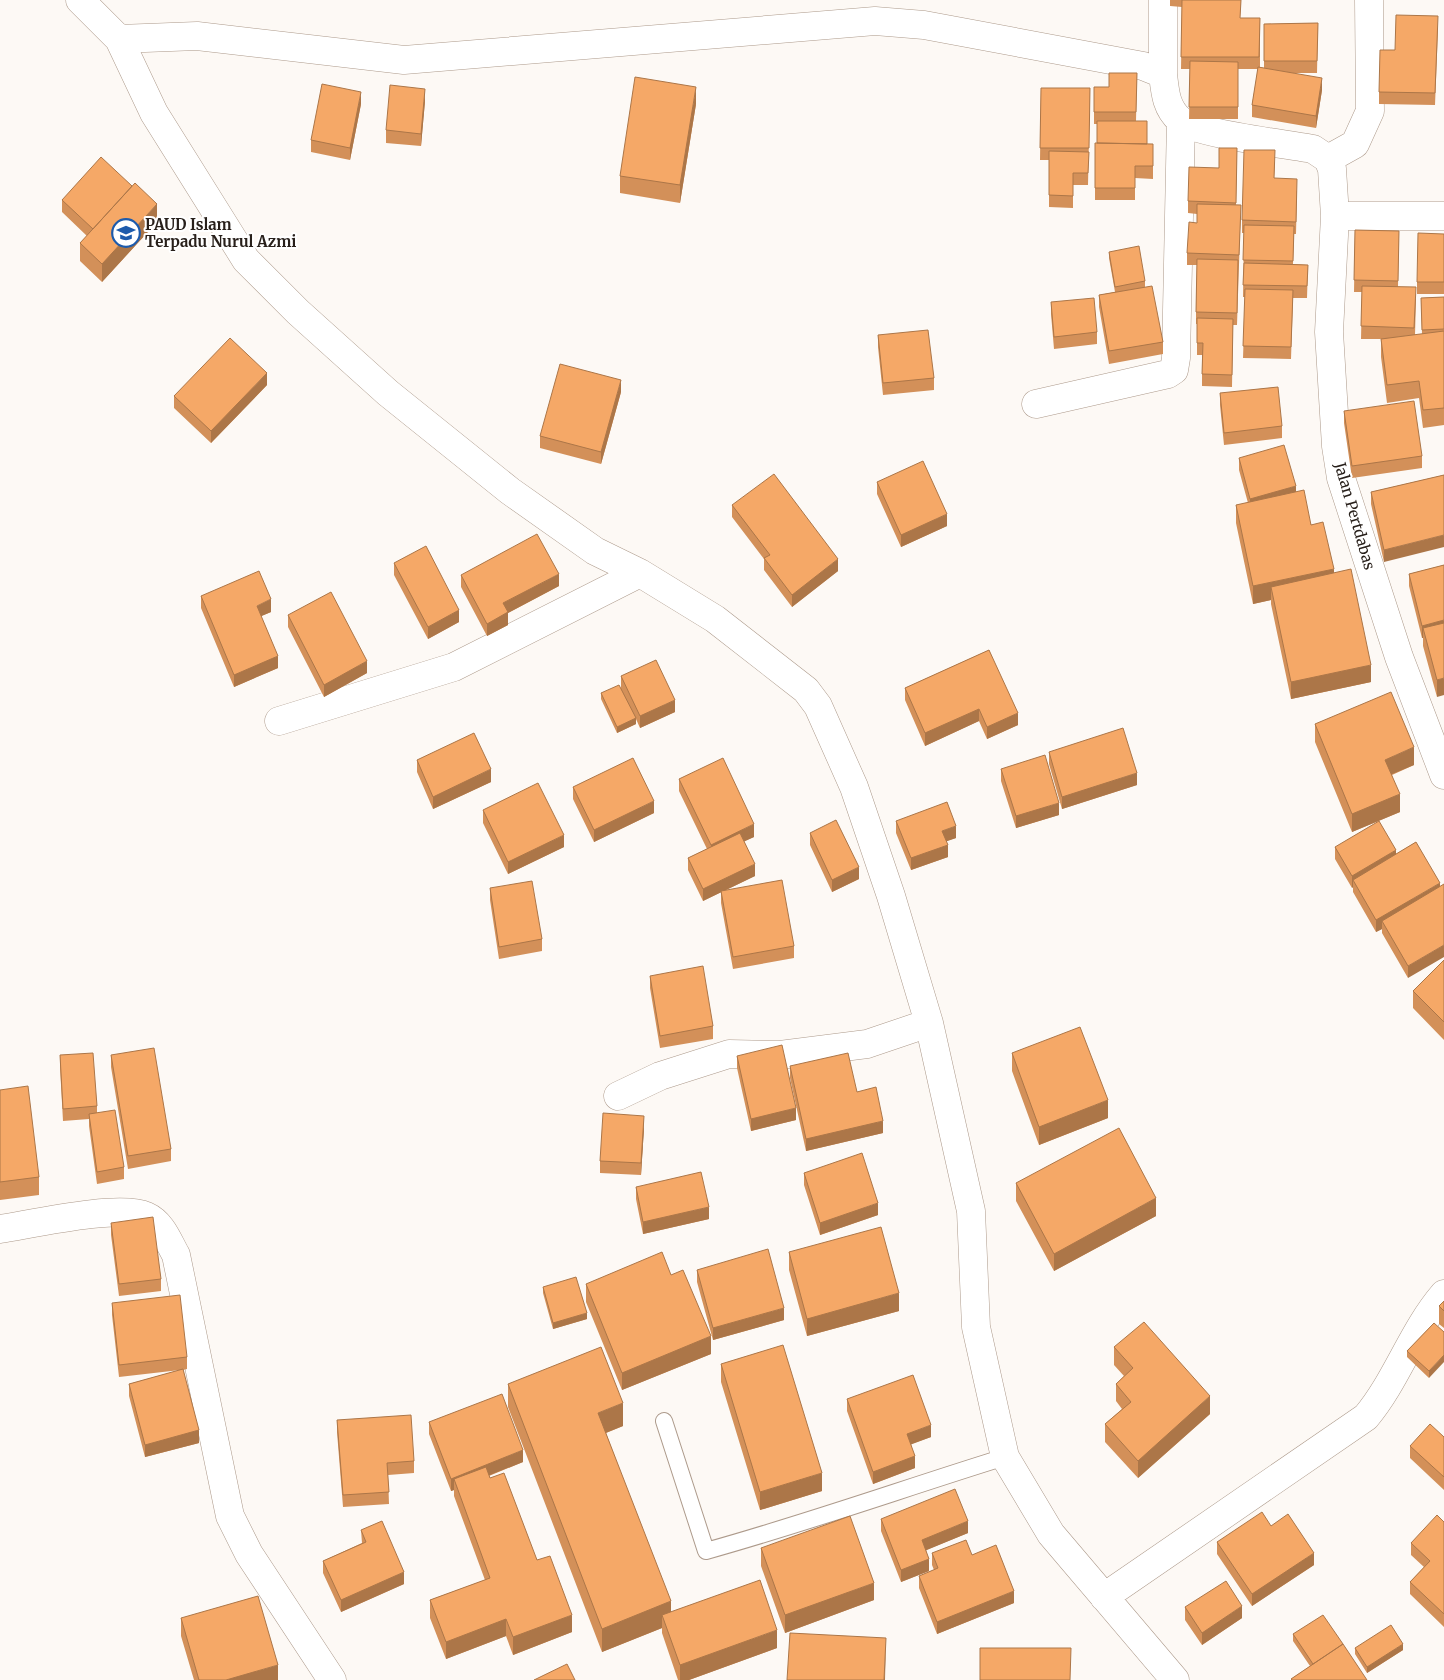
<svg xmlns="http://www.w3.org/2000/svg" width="1444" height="1680" font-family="Merriweather,serif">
	<rect width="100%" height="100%" fill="#fdf9f5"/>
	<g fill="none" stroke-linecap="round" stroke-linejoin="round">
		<defs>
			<path id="lane" d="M664,1421L706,1551C807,1523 905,1488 1005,1457"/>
			<path id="street" d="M80,0L119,39L154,113L246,260L298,312L388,393L510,491L595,551L640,573L715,619L806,690L818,706L854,787L891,896L929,1023L971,1211L976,1327L1005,1457L1051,1534L1175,1680
				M1163,0V74
				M119,39L197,36L404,60L875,21L924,25L1143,66L1163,74C1165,92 1166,108 1180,120C1196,134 1287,144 1313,149L1328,159L1332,169L1335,216L1329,332L1336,446L1341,478L1399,657L1444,775
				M1328,159L1355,144L1370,111L1369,0
				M1335,216H1444
				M1036,404L1168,374L1174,370L1176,358L1181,121
				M279,721L454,667L640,573
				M618,1096L660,1076L729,1054L780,1055L867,1044L929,1023
				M0,1229C32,1224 120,1204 146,1216C162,1223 168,1241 176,1255L230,1516L249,1554L332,1680
				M1104,1597L1366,1417C1397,1380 1412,1331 1444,1294"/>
		</defs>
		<!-- lane casing -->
		<use href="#lane" stroke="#ad9a8b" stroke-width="18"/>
		<!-- street casing -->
		<use href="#street" stroke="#ad9a8b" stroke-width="29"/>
		<!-- lane -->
		<use href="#lane" stroke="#fff" stroke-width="16"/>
		<!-- street -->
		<use href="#street" stroke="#fff" stroke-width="28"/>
	</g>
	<!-- wall -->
	<path fill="#d39059" d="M1170,0H1241L1240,18H1260V67L1264,68V24L1318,23L1317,73H1293L1322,90L1316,128L1252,117V105L1258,69H1238V119H1189L1190,69H1181L1182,7L1170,6Z
		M1438,28L1435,105L1379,104V92Z
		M1137,73L1136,121L1147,144H1153V179L1135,178V200H1095V143H1097V124H1094V87H1109Z
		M1041,88H1090L1088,185H1073V208L1049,207V160H1040Z
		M425,101L421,146L386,143V130Z
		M361,104L350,160L311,152V140Z
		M696,104L680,203L620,193V176Z
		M1237,148L1236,205H1241L1237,325H1233L1232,387L1202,386V355H1197V324H1196V312L1197,265H1187V253L1197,223V214L1188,213V201Z
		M1275,162L1274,178L1297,191L1296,234H1294L1293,264L1308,265L1307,298H1293L1291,359L1243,358L1245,297H1243L1244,233H1242V220Z
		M62,200L157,222L102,282L80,261V243L87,236L62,212Z
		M1355,230L1399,231L1398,287L1416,299L1415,335L1422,334L1421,298L1444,297V425L1423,428L1419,398L1387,403L1381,357V339H1361L1362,292H1354Z
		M1444,234V294H1417V282Z
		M1109,252L1145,281V287L1163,342V354L1109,364L1099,307V295L1115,292L1109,258Z
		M1051,302L1097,332V344L1054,349L1051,314Z
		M878,335L934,378V390L883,395L878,347Z
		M267,385L211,443L174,408V396Z
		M621,392L601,464L540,448V436Z
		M1220,393L1282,426V438L1224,445L1220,405Z
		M1344,411L1422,456V468L1352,478L1344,423Z
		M1239,458L1296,492L1334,573L1371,682L1291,699L1271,604V600L1253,604L1236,523V505L1248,503L1239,470Z
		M1444,475L1384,562L1371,504V492Z
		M877,482L947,526L901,547L877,494Z
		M732,505L838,571L792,607L764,570V559L732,517Z
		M394,563L459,622L428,639L394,575Z
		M1444,565L1437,697L1423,646V638H1422L1409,586V574Z
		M461,575L559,586L508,613V625L487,636L461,587Z
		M201,596L271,612L261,616L278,668L234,687L201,608Z
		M288,615L367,673L324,697L288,627Z
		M989,650L1018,725L987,739L979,721L925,746L905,700V688Z
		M621,676L675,712L640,728L636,719V724L617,733L601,699V693L621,688Z
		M1315,724L1414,765L1392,775L1400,812L1352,832L1315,742Z
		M1049,752L1137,785L1062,809L1049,764Z
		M417,760L491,782L433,809L417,772Z
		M1001,769L1059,815L1016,828L1001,781Z
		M679,779L754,837L744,841L755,876L726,890L794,946V958L733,969L721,903V892L703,901L688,870V858L707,849L679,791Z
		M573,787L654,813L594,842L573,799Z
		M483,810L564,847L508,874L483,823Z
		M896,821L956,838L946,841L948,857L911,870L896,833Z
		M810,833L859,879L832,892L810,845Z
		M1416,842L1408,978L1382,933V929L1376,932L1353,892V887L1352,888L1335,859V847L1396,854Z
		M490,888L542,939V951L499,959L490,900Z
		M1444,960V1040L1413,1008V991Z
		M650,976L713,1026V1039L660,1048L650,988Z
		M1012,1053L1108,1118L1039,1145L1012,1071Z
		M60,1055L97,1106V1113L124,1167V1179L97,1184L89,1126V1119L63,1121L60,1067Z
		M111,1055L171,1149V1161L128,1169L111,1067Z
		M737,1056L796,1120L751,1131L737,1068Z
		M790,1066L857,1092L883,1133L806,1151L790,1078Z
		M0,1090L39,1177V1195L0,1200Z
		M644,1128L641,1175L600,1173V1161Z
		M804,1173L878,1215L820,1235L804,1185Z
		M1016,1183L1156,1216L1054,1271L1016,1201Z
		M636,1187L709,1219L643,1234L636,1199Z
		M111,1223L161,1279V1291L119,1296L111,1235Z
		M789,1252L899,1311L807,1336L789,1270Z
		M697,1270L784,1320L713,1340L697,1282Z
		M671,1275L711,1354L622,1390L586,1302V1284Z
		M543,1287L587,1319L553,1329L543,1293Z
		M1444,1301V1328L1439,1324V1306Z
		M112,1303L187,1357V1369L183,1370L199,1443L145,1457L129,1396V1384L180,1370L119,1377L112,1315Z
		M1434,1323L1429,1378L1407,1357V1351Z
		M1114,1347L1210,1414L1138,1478L1105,1442V1424L1122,1409L1116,1401V1384L1124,1376L1114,1365Z
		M721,1364L822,1491L760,1510L721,1382Z
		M508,1384L623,1426L606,1433L671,1612L777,1648L689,1680H678L662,1633V1628L602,1652L508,1407Z
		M847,1399L931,1437L911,1444L915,1468L873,1484L847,1411Z
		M337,1420L414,1461V1473L388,1475L389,1504L343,1507L337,1432Z
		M429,1422L523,1462L489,1476L537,1560L572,1632L513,1655L506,1636L446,1659L430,1618V1600L485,1580L454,1496V1490L451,1491L429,1434Z
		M1444,1437V1490L1410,1458V1446Z
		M881,1519L968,1533L926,1550L929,1571L901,1582L881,1531Z
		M1444,1522V1627L1410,1594V1582L1424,1567L1411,1555V1543Z
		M1271,1526L1314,1565L1252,1606L1217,1554V1542Z
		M361,1530L404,1584L341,1612L323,1573V1561L362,1543Z
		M761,1548L874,1600L785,1633L761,1566Z
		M932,1553L1014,1603L937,1634L919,1588V1576L934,1570L932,1565Z
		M1185,1607L1242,1618L1202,1645L1185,1620Z
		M181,1618L278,1680H194L181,1636Z
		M1293,1634L1367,1680H1291V1679L1310,1666L1293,1641Z
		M1355,1648L1403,1650L1367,1673L1355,1654Z"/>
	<!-- shaded-wall -->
	<path fill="#ac7648" d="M1322,78V90L1316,128V116Z
		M696,87V104L680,203V185Z
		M425,89V101L421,146V134Z
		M361,92V104L350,160V148Z
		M157,204V222L102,282V264Z
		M267,373V385L211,443V431Z
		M621,380V392L601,464V452Z
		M1296,486V498L1250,511V499Z
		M947,514V526L901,547V535Z
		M1444,535V547L1384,562V550Z
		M838,559V571L792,607V595Z
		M1334,569V586L1271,587V600L1253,604V586Z
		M559,574V586L508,613V625L487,636V624L503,603Z
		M271,599V612L257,618V606Z
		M459,610V622L428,639V627Z
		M1444,620V632L1423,628V638H1422V626Z
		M278,656V668L234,687V675Z
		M367,661V673L324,697V685Z
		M1371,665V682L1291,699V682Z
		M1444,678V695L1437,697V680Z
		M675,700V712L640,728V716Z
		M979,709V721L925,746V733Z
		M1018,713V725L987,739V727Z
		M636,718V724L617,733V727Z
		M1414,747V765L1385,777V760Z
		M491,769V782L433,809V797Z
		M1137,773V785L1062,809V797Z
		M1400,794V812L1352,832V814Z
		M654,801V813L594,842V830Z
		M1059,803V815L1016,828V816Z
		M754,824V837L711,857V845Z
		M956,826V838L942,843V831Z
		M564,835V847L508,874V862Z
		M948,845V857L911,870V858Z
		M1396,850V862L1353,880V887L1352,888V876Z
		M755,864V876L703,901V889Z
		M859,867V879L832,892V880Z
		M1440,883V895L1382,921V929L1376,932V920Z
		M1444,945V957L1408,978V966Z
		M1108,1100V1118L1039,1145V1127Z
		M796,1108V1120L751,1131V1119Z
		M644,1116V1128L641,1175V1163Z
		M883,1121V1133L806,1151V1139Z
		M1156,1198V1216L1054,1271V1254Z
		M878,1203V1215L820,1235V1223Z
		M709,1207V1219L643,1234V1222Z
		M899,1293V1311L807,1336V1319Z
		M784,1308V1320L713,1340V1328Z
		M587,1313V1319L553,1329V1323Z
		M711,1336V1354L622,1390V1373Z
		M1444,1355V1362L1429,1378V1371Z
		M1210,1396V1414L1138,1478V1461Z
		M623,1403V1426L598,1436V1413Z
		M931,1425V1437L907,1446V1434Z
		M199,1430V1443L145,1457V1445Z
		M523,1450V1462L457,1488L454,1479V1490L451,1491V1479Z
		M915,1456V1468L873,1484V1472Z
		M822,1473V1491L760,1510V1492Z
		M968,1521V1533L922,1552V1540Z
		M1314,1553V1565L1252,1606V1594Z
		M929,1559V1571L901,1582V1570Z
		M404,1572V1584L341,1612V1600Z
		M874,1583V1600L785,1633V1615Z
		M1014,1591V1603L937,1634V1622Z
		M671,1601V1624L662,1615V1628L602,1652V1629Z
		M1242,1606V1618L1202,1645V1633Z
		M572,1615V1632L513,1655V1637Z
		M506,1619V1636L446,1659V1642Z
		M777,1630V1648L689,1680H680V1665Z
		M886,1638L885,1680H884Z
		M1403,1644V1650L1367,1673V1667Z
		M278,1665V1680H226Z"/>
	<!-- building -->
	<path fill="#f5a867" stroke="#ac7648" d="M1182,0H1241L1240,18H1260L1259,57H1181Z
		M1396,15L1438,16L1435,93L1379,92L1380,50H1395Z
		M1318,23L1317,61H1264V24Z
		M1190,61L1238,62V107H1189Z
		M1258,67L1322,78L1316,116L1252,105Z
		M1109,73H1137L1136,112H1094V87H1109Z
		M635,77L696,87L680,185L620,176Z
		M322,84L361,92L350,148L311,140Z
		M390,85L425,89L421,134L386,130Z
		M1041,88H1090L1089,148H1040Z
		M1097,121H1147V144L1097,143Z
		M1095,143L1153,144V166H1135V188H1095Z
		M1219,148H1237L1236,203L1188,201L1189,167L1219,168Z
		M1244,150H1275L1274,178L1297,179L1296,222L1242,220Z
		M1049,151L1089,152L1088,173H1073V196L1049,195Z
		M101,157L132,186L93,229L62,200Z
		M135,183L157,204L102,264L80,243Z
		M1197,204L1241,205L1239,255L1187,253L1189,222L1197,223Z
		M1244,225L1294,226L1293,261L1243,260Z
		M1355,230L1399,231L1398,281L1354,280Z
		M1418,233L1444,234V282H1417Z
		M1139,246L1145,281L1115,287L1109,252Z
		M1197,259L1238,260L1237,313L1196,312Z
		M1244,263L1308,265L1307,286L1243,285Z
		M1152,286L1163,342L1109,351L1099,295Z
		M1362,286L1416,287L1414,328L1361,326Z
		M1245,289L1293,290L1291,347L1243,346Z
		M1444,297V329L1422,330L1421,298Z
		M1094,298L1097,332L1054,337L1051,302Z
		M1197,318L1233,319L1232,375L1202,374L1203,343H1197Z
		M928,330L934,378L883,383L878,335Z
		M1444,331V408L1423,410L1419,381L1387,385L1381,339Z
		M230,338L267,373L211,431L174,396Z
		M560,364L621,380L601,452L540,436Z
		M1278,387L1282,426L1224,433L1220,393Z
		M1414,401L1422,456L1352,466L1344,411Z
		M1284,445L1296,486L1250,499L1239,458Z
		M923,461L947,514L901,535L877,482Z
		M774,474L838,559L792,595L764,558L770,555L732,505Z
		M1444,475V535L1384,550L1371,492Z
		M1304,490L1311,525L1323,522L1334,569L1253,586L1236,505Z
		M537,534L559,574L503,603L508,612L487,624L461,575Z
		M426,546L459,610L428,627L394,563Z
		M1444,565V620L1422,626L1409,574Z
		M1351,569L1371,665L1291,682L1271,587Z
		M259,571L271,599L257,606L278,656L234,675L201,596Z
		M331,592L367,661L324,685L288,615Z
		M1444,623V678L1437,680L1423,628Z
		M989,650L1018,713L987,727L979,709L925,733L905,688Z
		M656,660L675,700L640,716L621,676Z
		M619,685L636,718L617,727L601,693Z
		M1391,692L1414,747L1385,760L1400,794L1352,814L1315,724Z
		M1123,728L1137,773L1062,797L1049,752Z
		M474,733L491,769L433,797L417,760Z
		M1045,755L1059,803L1016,816L1001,769Z
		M633,758L654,801L594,830L573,787Z
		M723,758L754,824L711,845L679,779Z
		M538,783L564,835L508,862L483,810Z
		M947,802L956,826L942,831L948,845L911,858L896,821Z
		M836,820L859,867L832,880L810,833Z
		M1379,821L1396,850L1352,876L1335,847Z
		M740,833L755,864L703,889L688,858Z
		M1416,842L1440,883L1376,920L1353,880Z
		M782,880L794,946L733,957L721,891Z
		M532,881L542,939L499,947L490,888Z
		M1444,884V945L1408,966L1382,921Z
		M1444,960V1022L1413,991Z
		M703,966L713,1026L660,1036L650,976Z
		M1080,1027L1108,1100L1039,1127L1012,1053Z
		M782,1045L796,1108L751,1119L737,1056Z
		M154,1048L171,1149L128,1156L111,1055Z
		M93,1053L97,1106L63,1109L60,1055Z
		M848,1053L857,1092L876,1087L883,1121L806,1139L790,1066Z
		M28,1086L39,1177L0,1182V1090Z
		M115,1110L124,1167L97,1172L89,1114Z
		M603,1113L644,1116L641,1163L600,1161Z
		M1119,1128L1156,1198L1054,1254L1016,1183Z
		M862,1153L878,1203L820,1223L804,1173Z
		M701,1172L709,1207L643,1222L636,1187Z
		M153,1217L161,1279L119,1284L111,1223Z
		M881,1227L899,1293L807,1319L789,1252Z
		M768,1249L784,1308L713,1328L697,1270Z
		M662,1252L671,1275L683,1270L711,1336L622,1373L586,1284Z
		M576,1277L587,1313L553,1323L543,1287Z
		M180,1295L187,1357L119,1365L112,1303Z
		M1444,1301V1311L1439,1306Z
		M1144,1322L1210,1396L1138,1461L1105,1424L1131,1402L1116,1384L1133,1368L1114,1347Z
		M1434,1323L1444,1332V1355L1429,1371L1407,1351Z
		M783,1345L822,1473L760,1492L721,1364Z
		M601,1347L623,1403L598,1413L671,1601L602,1629L508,1384Z
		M183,1369L199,1430L145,1445L129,1384Z
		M913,1375L931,1425L907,1434L915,1456L873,1472L847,1399Z
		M502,1394L523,1450L451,1479L429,1422Z
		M411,1415L414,1461L387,1463L389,1492L343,1495L337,1420Z
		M1430,1424L1444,1437V1477L1410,1446Z
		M486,1467L490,1478L504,1473L537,1560L550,1556L572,1615L513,1637L506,1619L446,1642L430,1600L490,1578L454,1479Z
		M955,1489L968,1521L922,1540L929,1559L901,1570L881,1519Z
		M1262,1512L1271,1526L1288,1514L1314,1553L1252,1594L1217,1542Z
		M1437,1515L1444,1522V1614L1410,1582L1430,1561L1411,1543Z
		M850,1516L874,1583L785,1615L761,1548Z
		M382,1521L404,1572L341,1600L323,1561L366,1542L361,1530Z
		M966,1540L972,1555L996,1545L1014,1591L937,1622L919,1576L938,1568L932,1553Z
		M760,1580L777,1630L680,1665L662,1615Z
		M1226,1581L1242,1606L1202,1633L1185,1607Z
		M258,1596L278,1665L226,1680H199L181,1618Z
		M1323,1615L1343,1644L1313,1664L1293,1634Z
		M1391,1625L1403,1644L1367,1667L1355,1648Z
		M790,1633L886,1638L884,1680H787Z
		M1343,1644L1367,1680H1292L1291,1679Z
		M980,1648H1071L1070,1680H980Z
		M567,1664L575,1680H534Z"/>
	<!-- icons -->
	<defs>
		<symbol id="school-ring" viewBox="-11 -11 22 22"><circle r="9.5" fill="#fff" stroke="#1d5bac" stroke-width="1.5"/><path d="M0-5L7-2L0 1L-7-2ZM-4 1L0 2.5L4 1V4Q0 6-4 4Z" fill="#1d5bac"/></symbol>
	</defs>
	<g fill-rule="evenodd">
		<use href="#school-ring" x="110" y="217" width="32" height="32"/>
	</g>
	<g text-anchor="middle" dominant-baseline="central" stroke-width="4" stroke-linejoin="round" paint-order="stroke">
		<!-- poi labels -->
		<g font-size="15" font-weight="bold" fill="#28201b" stroke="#fff" text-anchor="start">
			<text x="145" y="224">PAUD Islam<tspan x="145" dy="17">Terpadu Nurul Azmi</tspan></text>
		</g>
		<!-- street labels -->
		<g font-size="15" fill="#28201b" stroke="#fff">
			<text transform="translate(1355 516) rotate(74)">Jalan Pertdabas</text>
		</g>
	</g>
</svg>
